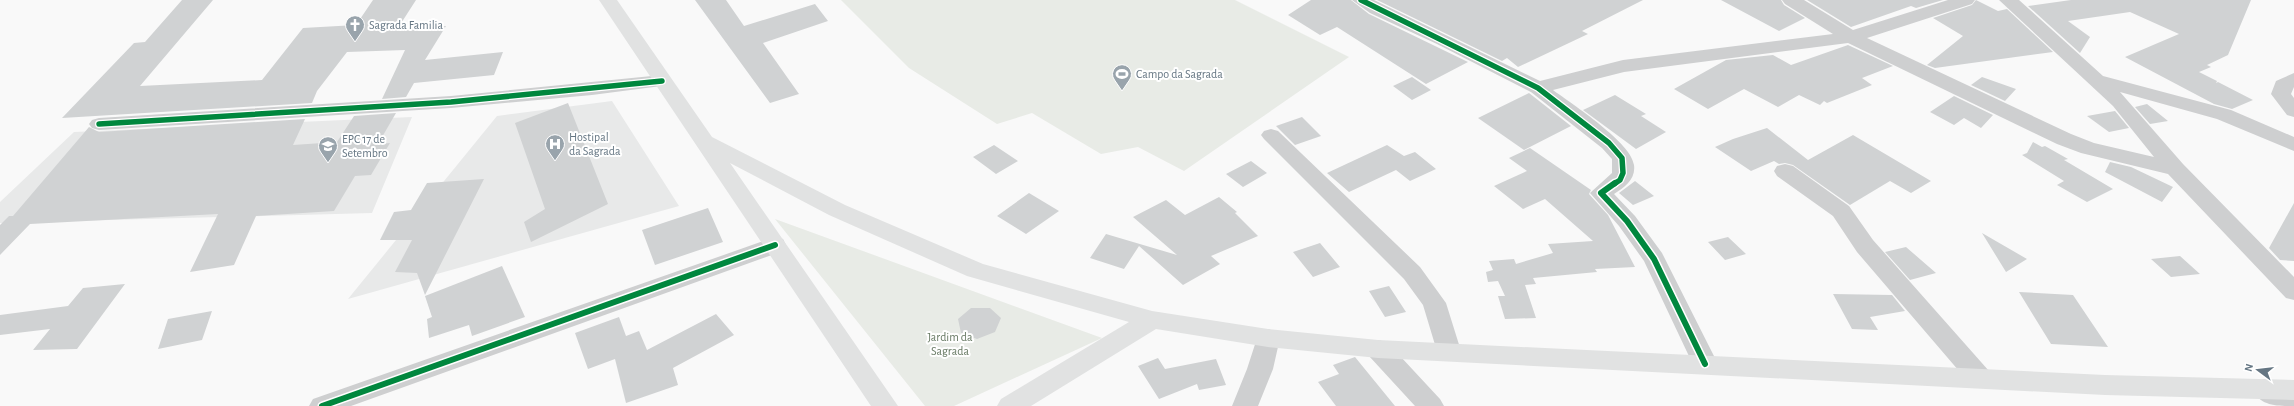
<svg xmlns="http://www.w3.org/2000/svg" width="2294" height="406" font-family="'Alegreya Sans',sans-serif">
	<rect width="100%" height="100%" fill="#f9f9f9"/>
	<!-- built -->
	<path fill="#e8e9e9" d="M612,101L679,206L348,299L497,116Z
		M412,117L372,213L0,223V202L74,132Z"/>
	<!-- green -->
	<path fill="#e8ebe6" d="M841,0H1235L1349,57L1184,171L1138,147L1101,154L1032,113L997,124L909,68Z
		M775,219L1102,338L954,406H925Z"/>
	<!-- building -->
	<path fill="#d0d2d3" d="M182,0H213L140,86L262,80L303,28L356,25L373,0H416L398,28L446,26L425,60L503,52L494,75L414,83L406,97L382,99L405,50L347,52L317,91L312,103L62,118L134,43L145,42Z
		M695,0H726L744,26L815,4L828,21L763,43L799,94L770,103Z
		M1311,0H1351L1369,14L1468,62L1426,84L1337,27L1320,35L1288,15Z
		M1377,0H1643L1582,31L1588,34L1518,67L1507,58L1502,61Z
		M1721,0H1781L1784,5L1805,18L1779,31Z
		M1807,0H1943L1916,8L1911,6L1851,27Z
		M1976,0L1998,11L2007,9L2053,52L1935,68L1927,65L1963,36L1933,18L1972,5Z
		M2071,0H2251L2228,55L2207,65L2211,67L2199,72L2217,81L2216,83L2218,82L2253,100L2232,109L2214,104L2125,57L2179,34L2130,12L2068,21L2090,37L2080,53L2028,6Z
		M1848,45L1893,66L1862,78L1872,85L1827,103L1824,101L1820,105L1799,95L1778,107L1744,89L1708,109L1674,89L1726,60L1773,55L1791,65Z
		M1412,77L1431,90L1412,100L1393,86Z
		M1982,77L2016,89L2005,101L1971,85Z
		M1529,93L1571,126L1524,150L1478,118Z
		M1615,95L1646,114L1641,116L1666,132L1636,149L1583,110Z
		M1954,96L1993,115L1981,128L1964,118L1954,125L1930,112Z
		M568,103L608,204L531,242L524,222L545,209L515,123Z
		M2147,104L2168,121L2150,124L2135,107Z
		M2115,111L2129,128L2109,132L2087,116Z
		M396,113L378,144L390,143L371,175L355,176L334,211L256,216L234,265L190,272L218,214L30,224L0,255V225L9,216H13L89,127L99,132L305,119L293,145L337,142L354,116Z
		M1302,117L1321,136L1295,145L1276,126Z
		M1767,128L1808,160L1853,135L1931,181L1911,193L1890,181L1850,205L1793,165L1785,163L1779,164L1774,161L1751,171L1715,147L1733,139Z
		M2033,142L2042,147L2045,146L2068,159L2064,160L2113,189L2087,202L2057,185L2064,181L2022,155L2027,153Z
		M994,145L1018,161L996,174L973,157Z
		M1387,145L1404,156L1415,152L1436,169L1410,181L1396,170L1349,192L1327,173Z
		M1530,148L1591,190L1589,194L1608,215L1635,267L1595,269L1597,272L1533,278L1536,284L1525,285L1536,318L1505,319L1498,296H1505L1498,281L1488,282L1486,272L1493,270L1489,261L1514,259L1516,264L1553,253L1548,244L1593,241L1545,199L1523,209L1494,186L1527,171L1509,158Z
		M1251,161L1267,173L1243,187L1226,174Z
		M2110,162L2131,167L2173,187L2162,202L2105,172Z
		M484,179L425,295L417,273L395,272L412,240H380L394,212L411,210L427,183Z
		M1635,181L1654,196L1633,205L1619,193Z
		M1029,193L1059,211L1026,234L997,216Z
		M1219,197L1237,212L1235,213L1258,236L1211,256L1220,264L1183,285L1139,246L1124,269L1090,258L1106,234L1177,255L1133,217L1166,200L1185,215Z
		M2294,203V261L2280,260L2269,248Z
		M708,208L723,242L655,265L642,230Z
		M1982,233L2027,259L2006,272Z
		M1728,237L1746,254L1725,260L1708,242Z
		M1320,243L1340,267L1313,277L1293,252Z
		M1906,247L1936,273L1910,280L1885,252Z
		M2180,256L2200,274L2171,277L2151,259Z
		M502,266L525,317L472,336L469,325L429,338L427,319L432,317L425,296Z
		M125,284L77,349L33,350L50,329L0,335V315L68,306L83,288Z
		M1389,286L1406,312L1385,317L1369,291Z
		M2019,292L2073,295L2108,347L2051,344Z
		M1833,294L1892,295L1905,311L1870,317L1878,330L1852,329Z
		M971,308H990L1001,318L995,332L977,339L961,333L958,319Z
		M212,311L202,340L158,349L168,319Z
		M716,314L734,335L673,368L678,385L626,403L615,359L588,369L575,333L619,317L626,336L639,331L647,350Z
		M1355,357L1395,406H1336L1318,382L1339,374L1333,365Z
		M1158,358L1165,369L1216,359L1226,385L1199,390L1197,384L1159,399L1138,366Z"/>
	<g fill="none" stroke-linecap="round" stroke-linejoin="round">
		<!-- minor -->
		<path fill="#cecfd0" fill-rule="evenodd" d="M1352,0H1374L1540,81L1623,60L1833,34L1785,4L1782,0H1804L1853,30L1948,0H1975L1972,4L1867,38L2071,134L2094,143L2154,157L2113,106L1999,0H2019L2103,76L2231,110L2294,137V151L2217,119L2120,92L2183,164L2294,277V300L2286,298L2168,174L2081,153L2057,144L1848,43L1624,72L1553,90C1572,104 1632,143 1634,165C1636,179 1625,187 1614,194L1635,216L1662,253L1718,364L1714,371L1705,374L1696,371L1644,261L1619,226L1590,193L1612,173V159L1602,148L1531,92L1437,44L1370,13Z
			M2294,73V87L2291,94L2294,98V117L2287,115L2271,94L2276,81Z
			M662,75L669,77L672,81L669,85L592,95L451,108L99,130L92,128L89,124L92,120L99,118L451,96Z
			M1271,129L1278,131L1420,267L1446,303L1461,351L1457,358L1448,360L1439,358L1423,305L1404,279L1264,139L1261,135L1264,131Z
			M1785,164L1793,166L1849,206L1873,240L1989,371L1993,378L1989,385L1980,388L1971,385L1857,252L1833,216L1777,176L1774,171L1777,166Z
			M775,237L783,239L786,245L783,251L351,406H309L313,399Z
			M1268,329L1277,332L1280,338L1273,369L1258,406H1232L1247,369L1259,332Z
			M1378,340L1387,342L1440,399L1444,406H1415L1369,356L1366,349L1369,342Z
			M2264,379L2273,382L2294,397V406C2275,406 2261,406 2251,389L2255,382Z"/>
		<!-- primary -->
		<path fill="#e1e2e2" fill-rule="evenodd" d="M599,0H617L712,137L845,205L983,264L1152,311L1268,329L1378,340L2105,375L2294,380V400L2105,395L1378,358L1268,347L1156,329L1031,406H997L1001,399L1129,322L967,276L829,215L730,163L898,406H871Z"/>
		<defs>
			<path id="cycleway-far1" d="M1361,0L1538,88L1609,143L1622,158L1623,173L1620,180L1614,184
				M99,124L451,102L662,81"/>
			<path id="cycleway" d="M1615,183L1601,193L1627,221L1654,259L1705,364
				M322,406L775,245"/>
		</defs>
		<!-- cycleway-far1 casing -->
		<use href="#cycleway-far1" stroke="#fff" stroke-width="8"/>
		<!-- cycleway casing -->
		<use href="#cycleway" stroke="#fff" stroke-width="9"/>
		<!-- cycleway-far1 -->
		<use href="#cycleway-far1" stroke="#00873e" stroke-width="5.5"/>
		<!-- cycleway -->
		<use href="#cycleway" stroke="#00873e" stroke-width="6"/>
	</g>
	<!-- icons -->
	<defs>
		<symbol id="church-pin" viewBox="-11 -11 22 30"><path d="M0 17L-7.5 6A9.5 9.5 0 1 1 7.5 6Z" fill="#99a4ac" stroke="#fff"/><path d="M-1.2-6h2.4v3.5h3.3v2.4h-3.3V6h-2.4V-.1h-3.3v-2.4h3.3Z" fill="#fff"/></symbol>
		<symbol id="stadium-pin" viewBox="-11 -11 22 30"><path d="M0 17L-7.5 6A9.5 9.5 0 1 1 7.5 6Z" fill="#99a4ac" stroke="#fff"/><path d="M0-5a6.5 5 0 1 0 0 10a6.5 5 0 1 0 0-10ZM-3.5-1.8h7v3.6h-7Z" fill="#fff"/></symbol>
		<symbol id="hospital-pin" viewBox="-11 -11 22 30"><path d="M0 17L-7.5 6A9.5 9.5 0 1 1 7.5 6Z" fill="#99a4ac" stroke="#fff"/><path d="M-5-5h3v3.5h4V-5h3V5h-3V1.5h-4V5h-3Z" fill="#fff"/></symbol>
		<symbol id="school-pin" viewBox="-11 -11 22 30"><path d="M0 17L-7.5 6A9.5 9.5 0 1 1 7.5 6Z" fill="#99a4ac" stroke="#fff"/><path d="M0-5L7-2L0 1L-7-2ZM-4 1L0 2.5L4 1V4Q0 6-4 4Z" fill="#fff"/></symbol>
	</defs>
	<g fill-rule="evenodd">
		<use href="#church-pin" x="344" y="14" width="22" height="30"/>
		<use href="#stadium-pin" x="1111" y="63" width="22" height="30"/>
		<use href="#hospital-pin" x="544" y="133" width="22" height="30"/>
		<use href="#school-pin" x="317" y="135" width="22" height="30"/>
	</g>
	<g text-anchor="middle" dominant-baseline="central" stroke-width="4" stroke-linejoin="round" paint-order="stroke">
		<!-- poi labels -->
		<g font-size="12" fill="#657683" stroke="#fff" text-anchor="start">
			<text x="369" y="25">Sagrada Familia</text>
			<text x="1136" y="74">Campo da Sagrada</text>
			<text x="569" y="137">Hostipal<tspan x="569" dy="14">da Sagrada</tspan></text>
			<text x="342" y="139">EPC 17 de<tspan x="342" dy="14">Setembro</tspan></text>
		</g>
		<!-- park labels -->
		<g font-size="12" fill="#687a64" stroke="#fff">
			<text x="950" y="337">Jardim da<tspan x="950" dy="14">Sagrada</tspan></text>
		</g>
	</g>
	<!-- north arrow -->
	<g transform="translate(2258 370) rotate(285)" stroke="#ffffff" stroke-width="3" paint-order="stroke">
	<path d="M0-3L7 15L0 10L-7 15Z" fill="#657683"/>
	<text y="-6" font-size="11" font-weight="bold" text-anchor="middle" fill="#657683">N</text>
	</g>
</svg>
